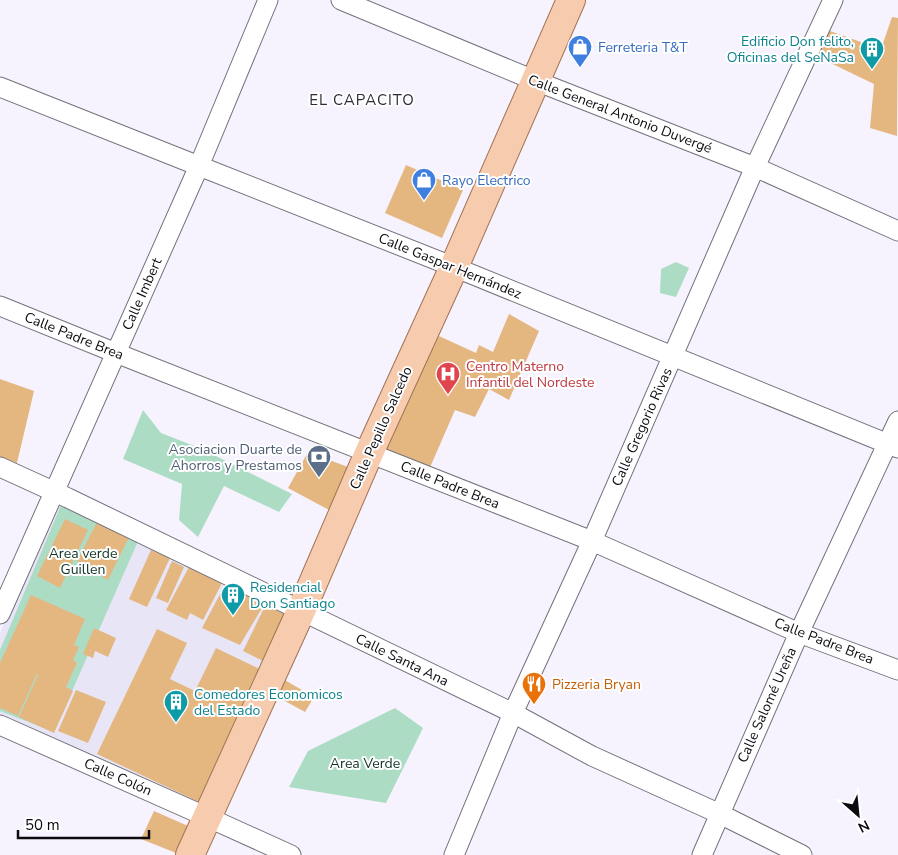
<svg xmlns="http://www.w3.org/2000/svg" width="898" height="855" font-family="'Nunito Sans',sans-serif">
	<rect width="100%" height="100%" fill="#f6f3ff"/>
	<!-- built -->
	<path fill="#e8e5f7" d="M58,500L291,615L204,808L0,715V633Z"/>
	<!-- green -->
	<path fill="#addcc5" d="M676,262L689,268L676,297L660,293L661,269Z
		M143,410L161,433L202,449L292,494L279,512L224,486L198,537L179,520L182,484L123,459Z
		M64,498L139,539L54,732L0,711V650Z
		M395,708L423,728L386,803L289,787L308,751Z"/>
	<!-- building -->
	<path fill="#e5b780" d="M892,17L898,18L897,136L870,128L874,84L816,56L827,30L881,49Z
		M406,165L463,190L442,238L385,213Z
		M509,314L539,331L509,400L489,389L475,417L455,410L428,472L381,450L439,336L476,353L479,345L493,352Z
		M0,379L34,391L17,463L0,457Z
		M308,452L348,467L329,510L288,488Z
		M65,519L88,530L60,588L37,576Z
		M98,520L113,530L129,537L108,580L77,561Z
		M151,550L170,558L147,607L129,599Z
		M172,561L184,567L168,603L156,598Z
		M189,567L222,583L203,620L190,613L187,620L166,610Z
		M226,583L265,603L240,645L202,628Z
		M31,595L85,619L74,645L79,647L73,660L77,663L66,687L73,691L54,733L19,717L38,675L37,674L18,716L0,708V663Z
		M266,604L288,616L265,662L243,651Z
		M94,628L116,638L108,657L95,651L93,658L83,654Z
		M157,629L187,643L170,679L195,691L216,648L264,671L201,803L97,754Z
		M283,679L314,697L305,712L274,695Z
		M76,690L106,702L88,743L58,731Z
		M154,811L195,829L181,855L141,839Z"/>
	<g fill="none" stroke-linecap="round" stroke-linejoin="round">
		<defs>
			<path id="minor" d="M341,0L536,81L755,167L898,231
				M0,87L199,166L454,267L898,448
				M0,306L116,353L592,541L799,633L898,670
				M0,467L68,498L513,713L592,756L720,814L802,855
				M0,614L199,166L268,0
				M0,725L207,817L291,855
				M454,855L513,713L592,541L755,167L833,0
				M702,855L799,633L898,421"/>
			<path id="primary" d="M190,855L301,611L369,453L454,267L571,0"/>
		</defs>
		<!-- minor casing -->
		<use href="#minor" stroke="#73717b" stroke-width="21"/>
		<!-- primary casing -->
		<use href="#primary" stroke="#a17253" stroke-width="30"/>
		<!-- minor -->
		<use href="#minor" stroke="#fff" stroke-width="19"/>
		<!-- primary -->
		<use href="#primary" stroke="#f7ccae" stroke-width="28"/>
	</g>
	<!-- icons -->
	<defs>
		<symbol id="shop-pin" viewBox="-11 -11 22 30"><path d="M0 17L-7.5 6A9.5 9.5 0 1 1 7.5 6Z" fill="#3f7fe0" stroke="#fff"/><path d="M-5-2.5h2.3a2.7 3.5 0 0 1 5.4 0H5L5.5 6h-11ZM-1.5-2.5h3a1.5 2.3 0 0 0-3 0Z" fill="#fff"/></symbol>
		<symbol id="building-pin" viewBox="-11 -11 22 30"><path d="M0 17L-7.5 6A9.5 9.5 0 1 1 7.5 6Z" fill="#0f9aa8" stroke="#fff"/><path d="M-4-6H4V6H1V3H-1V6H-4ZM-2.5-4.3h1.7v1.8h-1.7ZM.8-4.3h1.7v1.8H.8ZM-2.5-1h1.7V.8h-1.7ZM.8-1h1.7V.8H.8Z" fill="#fff"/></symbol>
		<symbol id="hospital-pin" viewBox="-11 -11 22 30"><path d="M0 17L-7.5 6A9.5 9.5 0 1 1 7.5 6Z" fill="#e0444e" stroke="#fff"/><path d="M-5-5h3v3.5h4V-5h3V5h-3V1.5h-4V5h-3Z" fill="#fff"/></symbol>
		<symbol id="bank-pin" viewBox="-11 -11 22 30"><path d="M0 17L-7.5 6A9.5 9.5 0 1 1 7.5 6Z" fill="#5c6f8a" stroke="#fff"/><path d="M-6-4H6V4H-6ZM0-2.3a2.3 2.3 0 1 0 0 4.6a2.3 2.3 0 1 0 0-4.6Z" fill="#fff"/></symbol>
		<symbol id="restaurant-pin" viewBox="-11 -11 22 30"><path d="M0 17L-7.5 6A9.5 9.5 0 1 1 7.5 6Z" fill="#e8710a" stroke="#fff"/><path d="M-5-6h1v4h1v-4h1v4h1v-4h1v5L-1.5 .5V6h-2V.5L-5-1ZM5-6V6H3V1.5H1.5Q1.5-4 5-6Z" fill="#fff"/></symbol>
	</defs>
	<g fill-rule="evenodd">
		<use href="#shop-pin" x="566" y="33" width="28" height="38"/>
		<use href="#building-pin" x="858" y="35" width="28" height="38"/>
		<use href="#shop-pin" x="410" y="166" width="28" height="38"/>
		<use href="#hospital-pin" x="434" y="360" width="28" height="38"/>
		<use href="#bank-pin" x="305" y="443" width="28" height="38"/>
		<use href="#building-pin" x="219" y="581" width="28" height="38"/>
		<use href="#restaurant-pin" x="520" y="670" width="28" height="38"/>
		<use href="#building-pin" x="162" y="688" width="28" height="38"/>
	</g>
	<g text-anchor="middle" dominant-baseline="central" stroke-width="4" stroke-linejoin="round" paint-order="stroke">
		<!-- culture labels -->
		<g font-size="14" fill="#0d838f" stroke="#fff" text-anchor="start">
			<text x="854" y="41" text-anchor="end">Edificio Don felito,<tspan x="854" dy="16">Oficinas del SeNaSa</tspan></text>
			<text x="250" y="587">Residencial<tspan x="250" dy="16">Don Santiago</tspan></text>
			<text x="194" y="694">Comedores Economicos<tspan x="194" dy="16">del Estado</tspan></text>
		</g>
		<!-- shop labels -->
		<g font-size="14" fill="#366cbe" stroke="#fff" text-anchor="start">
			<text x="598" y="47">Ferreteria T&amp;T</text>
			<text x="442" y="180">Rayo Electrico</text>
		</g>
		<!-- street labels -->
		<g font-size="14" fill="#0c0b0f" stroke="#fff">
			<text transform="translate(620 114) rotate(21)">Calle General Antonio Duvergé</text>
			<text transform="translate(450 266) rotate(22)">Calle Gaspar Hernández</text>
			<text transform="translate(142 294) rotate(-66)">Calle Imbert</text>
			<text transform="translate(74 336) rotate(22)">Calle Padre Brea</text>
			<text transform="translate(642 427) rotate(-66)">Calle Gregorio Rivas</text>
			<text transform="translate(381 428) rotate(-66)">Calle Pepillo Salcedo</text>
			<text transform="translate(450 485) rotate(22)">Calle Padre Brea</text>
			<text transform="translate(824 641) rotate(21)">Calle Padre Brea</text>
			<text transform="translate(402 660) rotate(26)">Calle Santa Ana</text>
			<text transform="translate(767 705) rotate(-66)">Calle Salomé Ureña</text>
			<text transform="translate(118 777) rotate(24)">Calle Colón</text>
		</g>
		<!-- health labels -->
		<g font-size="14" fill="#be3a42" stroke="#fff" text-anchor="start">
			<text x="466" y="366">Centro Materno<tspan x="466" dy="16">Infantil del Nordeste</tspan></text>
		</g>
		<!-- service labels -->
		<g font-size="14" fill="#4e5e75" stroke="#fff" text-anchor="end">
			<text x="302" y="449">Asociacion Duarte de<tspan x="302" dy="16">Ahorros y Prestamos</tspan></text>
		</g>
		<!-- park labels -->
		<g font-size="14" fill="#113324" stroke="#fff">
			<text x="83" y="553">Area verde<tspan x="83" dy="16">Guillen</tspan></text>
			<text x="365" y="763">Area Verde</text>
		</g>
		<!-- food labels -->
		<g font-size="14" fill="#c56008" stroke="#fff" text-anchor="start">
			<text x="552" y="684">Pizzeria Bryan</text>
		</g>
		<!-- neighbourhood labels -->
		<g font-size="15" letter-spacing="1" fill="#2d2b34" stroke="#fff">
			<text x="362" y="100">EL CAPACITO</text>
		</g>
	</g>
	<!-- north arrow -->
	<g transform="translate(858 815) rotate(153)" stroke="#ffffff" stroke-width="4" paint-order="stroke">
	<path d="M0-4L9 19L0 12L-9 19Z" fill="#0c0b0f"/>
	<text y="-8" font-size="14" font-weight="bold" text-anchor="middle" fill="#0c0b0f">N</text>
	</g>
	<!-- scale -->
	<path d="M18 830v8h131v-8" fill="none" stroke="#0c0b0f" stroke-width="2.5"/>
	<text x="25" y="830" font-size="15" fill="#0c0b0f" stroke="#ffffff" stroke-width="4" paint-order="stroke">50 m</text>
</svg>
